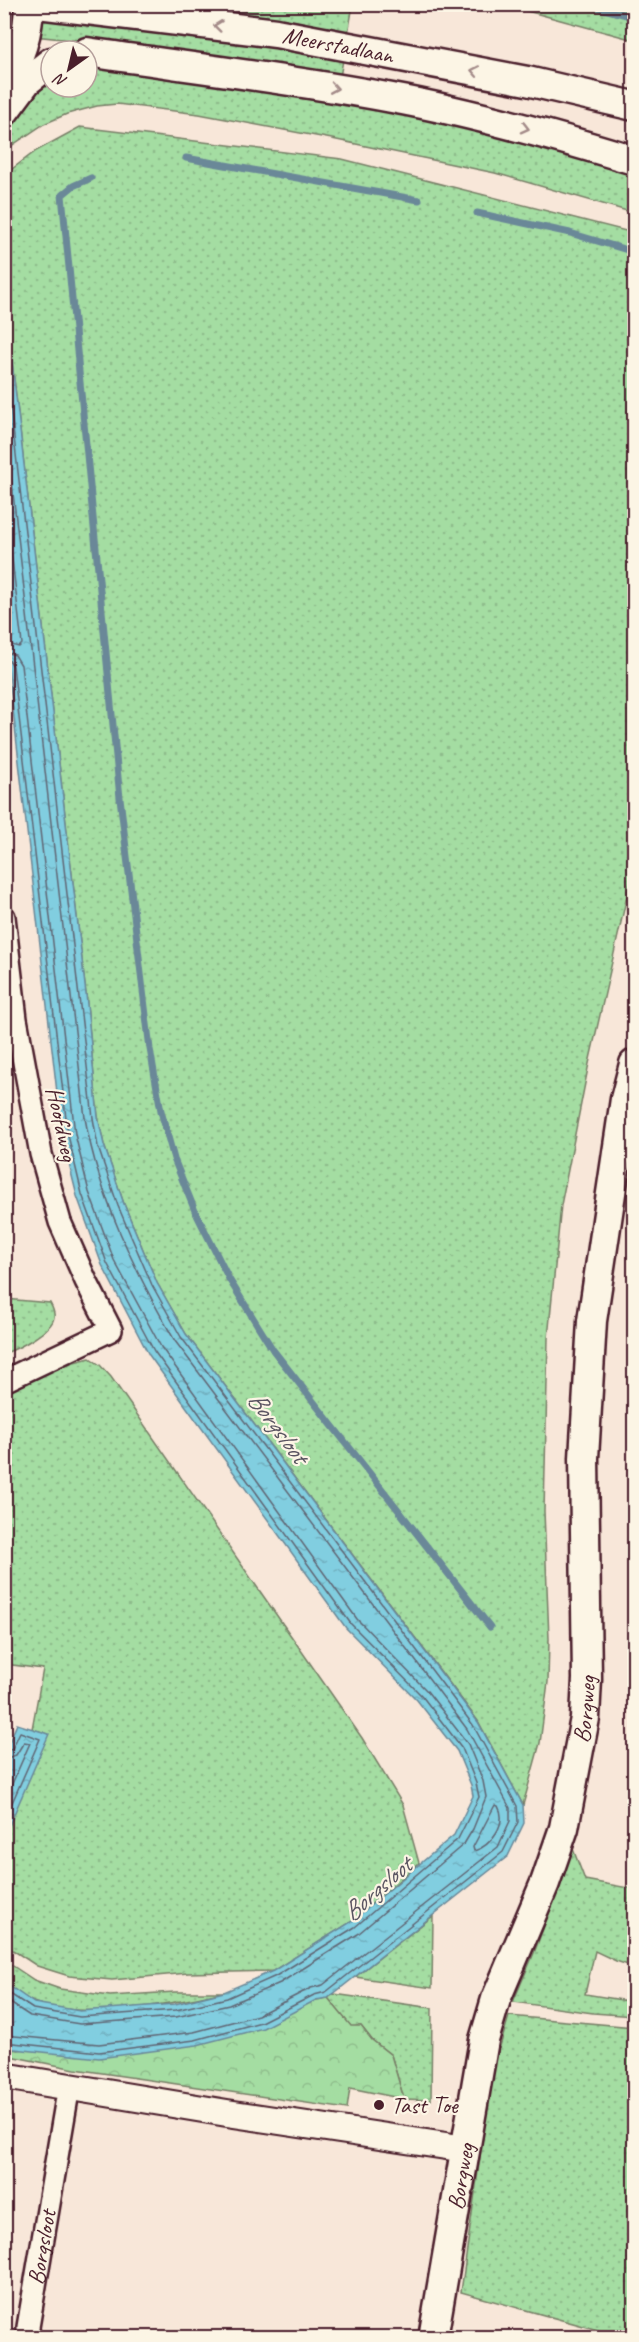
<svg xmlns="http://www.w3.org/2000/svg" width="639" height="2342" font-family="Caveat,sans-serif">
	<defs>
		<pattern id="green-dots" width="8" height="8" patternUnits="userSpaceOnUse" patternTransform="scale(1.5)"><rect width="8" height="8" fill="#a4dda2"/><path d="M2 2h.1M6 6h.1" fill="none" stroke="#8fbd8c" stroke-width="1.8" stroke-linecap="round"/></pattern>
		<pattern id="forest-crowns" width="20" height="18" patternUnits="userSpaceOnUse" patternTransform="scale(1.5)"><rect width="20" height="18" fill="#a4dda2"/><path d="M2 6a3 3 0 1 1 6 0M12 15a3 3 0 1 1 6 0" fill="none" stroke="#8fbd8c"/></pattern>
		<pattern id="water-ripples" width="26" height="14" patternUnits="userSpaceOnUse" patternTransform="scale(1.5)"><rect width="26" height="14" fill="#81cee0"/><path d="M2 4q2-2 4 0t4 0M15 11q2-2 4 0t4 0" fill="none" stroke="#71b0c0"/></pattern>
	</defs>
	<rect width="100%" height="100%" fill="#f8e7d9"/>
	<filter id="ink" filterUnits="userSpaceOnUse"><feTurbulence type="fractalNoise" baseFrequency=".0167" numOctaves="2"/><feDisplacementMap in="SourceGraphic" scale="12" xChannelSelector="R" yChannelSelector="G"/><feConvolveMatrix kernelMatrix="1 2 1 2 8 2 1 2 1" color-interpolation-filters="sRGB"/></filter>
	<g filter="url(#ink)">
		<!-- green -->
		<path fill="url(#green-dots)" stroke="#777e66" stroke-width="1.5" d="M121,5H353L347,40Z
			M505,5H634V40Z
			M37,19L176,33L344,54L339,83L81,41L34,36Z
			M87,66L321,93L550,145L634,170V213L495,173L332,139L199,114L117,104L97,106L67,114L44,124L5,150V126L51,74V87H87Z
			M80,127L342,159L634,233V865L588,1068L561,1205L548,1338L544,1511L549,1639L548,1682L540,1743L523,1805L478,1721L186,1334L157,1283L124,1204L104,1145L98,1117L86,994L5,302L4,175L36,151Z
			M5,1299L50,1303C52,1307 55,1312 54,1317C53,1331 17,1349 5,1353Z
			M90,1358L100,1365L111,1377L362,1738L403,1805L419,1863L351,1922L273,1971L188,1973L112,1980L69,1976L37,1966L5,1945L4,1835L48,1734L32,1729L43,1669L5,1664V1391L66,1364Z
			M573,1849L585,1880L634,1889V1967L616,1961L595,1951L585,1994L634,2002V2016L593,2013L513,2002L534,1953Z
			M433,1916L432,1988L355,1977Z
			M4,1960L34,1980L60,1989L110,1996L175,1992H224C174,2004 84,2020 36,2003C25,2000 14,1989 5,1983Z
			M334,1994L432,2008L431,2100L404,2099L391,2055L372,2040L361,2026L351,2027L328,1998Z
			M509,2016L634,2027V2337H615L616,2335L461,2292L489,2093L493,2070Z"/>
		<!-- forest -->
		<path fill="url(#forest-crowns)" stroke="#777e66" stroke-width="1.5" d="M328,1998L351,2026H361L372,2040L391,2055L404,2099L350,2088L347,2109L75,2069L5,2055L4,2048L18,2050Z"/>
		<!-- water -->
		<path fill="url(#water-ripples)" stroke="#6b8898" stroke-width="1.5" d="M5,302L86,994L98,1117L104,1145L124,1204L157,1283L186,1334L478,1722L523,1805L524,1823L508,1856L328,1998L316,2000L263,2028L197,2045L99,2058L5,2048V1983L34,2003L80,2011L175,2004L224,1992L273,1971L351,1922L454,1835L473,1796L471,1785L457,1751L417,1700L346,1628L149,1355L102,1265L77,1196L62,1136L5,640Z
			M17,1724L49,1734L5,1835V1751Z"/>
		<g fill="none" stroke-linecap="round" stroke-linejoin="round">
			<!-- shore -->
			<path stroke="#606573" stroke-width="1.5" d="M4,351L93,1118L98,1147L118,1206L152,1285L181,1337L473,1725L517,1806L518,1822L503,1852L326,1992L314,1995L261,2022L195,2040L99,2052L4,2042
				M4,415L85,1118C99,1197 135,1272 175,1341L467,1729L510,1808V1821L498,1847L323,1985L311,1988L258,2015L194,2032L99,2044L4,2035
				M4,491L22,644L19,647L4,643
				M4,652L15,655L21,665L75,1134L89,1192L114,1260L161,1347L357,1619L427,1691L468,1744L483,1781L486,1797L473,1829L464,1844L358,1934L280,1983L229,2005L176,2017L80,2024L30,2016L4,1999
				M4,660L10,661L13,666L68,1135L82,1194L107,1263L154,1351L351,1624L422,1696L462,1748L476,1783L479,1797L458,1839L355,1927L276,1976L227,1998L176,2010L80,2017L33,2009L4,1990
				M4,1751L12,1749L20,1732L40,1739L4,1821
				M4,1759L16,1755L24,1742L30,1743L4,1802
				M495,1805L498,1806C508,1823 491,1846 474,1851L473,1847Z"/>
			<!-- stream -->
			<path stroke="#6b8898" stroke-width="7" d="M585,4L634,17
				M186,158L419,200
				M91,178L73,186L62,195L120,798L150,1049L161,1111L174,1159L195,1211L229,1279L273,1350L490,1627
				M477,213L570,233L634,252"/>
			<defs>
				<g id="minor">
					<path d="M4,917L16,1019L41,1154L60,1222L86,1281L111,1330L4,1381"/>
					<path id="s1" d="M29,2338L28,2327L69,2086"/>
				</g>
				<path id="tertiary" d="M4,2076L227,2113L466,2149"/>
				<g id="secondary">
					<path id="s2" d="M38,4L276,33L527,81L634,106"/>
					<path d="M87,52C189,67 291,79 392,98C474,113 555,136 634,160"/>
					<path d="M4,83C20,62 29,30 29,4"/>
					<path d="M4,112L27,81L51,62"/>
					<path id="s3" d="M433,2338L484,2040L496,1999L545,1883L564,1828L585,1718L587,1679L584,1458L592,1321L625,1099L634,1064"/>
				</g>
			</defs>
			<!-- minor casing -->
			<use href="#minor" stroke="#4a1f2b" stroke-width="26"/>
			<!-- tertiary casing -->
			<use href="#tertiary" stroke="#4a1f2b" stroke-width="30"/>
			<!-- secondary casing -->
			<use href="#secondary" stroke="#4a1f2b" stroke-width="33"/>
			<!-- minor -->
			<use href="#minor" stroke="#fcf5e5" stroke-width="21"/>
			<!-- tertiary -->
			<use href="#tertiary" stroke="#fcf5e5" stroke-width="26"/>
			<!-- secondary -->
			<use href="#secondary" stroke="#fcf5e5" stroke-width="28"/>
		</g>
		<!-- one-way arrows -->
		<defs><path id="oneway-chevron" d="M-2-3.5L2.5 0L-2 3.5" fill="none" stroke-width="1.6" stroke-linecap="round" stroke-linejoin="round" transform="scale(1.5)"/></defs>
		<g stroke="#a38a88">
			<use href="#oneway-chevron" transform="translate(218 26) rotate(-173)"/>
			<use href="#oneway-chevron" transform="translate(475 71) rotate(-169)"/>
			<use href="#oneway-chevron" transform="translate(334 88) rotate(10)"/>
			<use href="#oneway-chevron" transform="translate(525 128) rotate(14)"/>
		</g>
	</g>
	<!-- markers -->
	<circle fill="#4a1f2b" stroke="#fcf5e5" stroke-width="2" cx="379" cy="2105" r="6"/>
	<g text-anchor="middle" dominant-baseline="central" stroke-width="4.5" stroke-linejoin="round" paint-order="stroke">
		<!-- street labels -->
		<g font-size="24" fill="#4a1f2b" stroke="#fcf5e5">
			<text stroke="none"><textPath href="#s2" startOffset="303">Meerstadlaan</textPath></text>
			<text transform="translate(62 1124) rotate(78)">Hoofdweg</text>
			<text stroke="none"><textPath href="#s3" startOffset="650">Borgweg</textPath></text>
			<text stroke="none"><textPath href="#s3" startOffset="164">Borgweg</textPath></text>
			<text stroke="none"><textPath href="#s1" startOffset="92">Borgsloot</textPath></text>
		</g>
		<!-- poi labels -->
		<g font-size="24" fill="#4a1f2b" stroke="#fcf5e5" text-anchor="start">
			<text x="391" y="2105">Tast Toe</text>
		</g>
		<!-- water labels -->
		<g font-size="26" font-style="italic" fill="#5a5461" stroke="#fcf5e5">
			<text transform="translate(278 1427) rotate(53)">Borgsloot</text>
			<text transform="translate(377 1889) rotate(-41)">Borgsloot</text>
		</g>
	</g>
	<!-- margin -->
	<rect width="639" height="2342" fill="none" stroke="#fcf5e5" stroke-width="24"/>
	<rect x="12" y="12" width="615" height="2318" fill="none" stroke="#4a1f2b" stroke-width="2" filter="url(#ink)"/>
	<!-- north arrow -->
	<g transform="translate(69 69) rotate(214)"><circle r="28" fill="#fcf5e5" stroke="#b59f9b" stroke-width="1.5"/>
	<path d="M0-4.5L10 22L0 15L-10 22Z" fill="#4a1f2b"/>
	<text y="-9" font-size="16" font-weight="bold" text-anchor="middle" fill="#4a1f2b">N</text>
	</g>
</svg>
